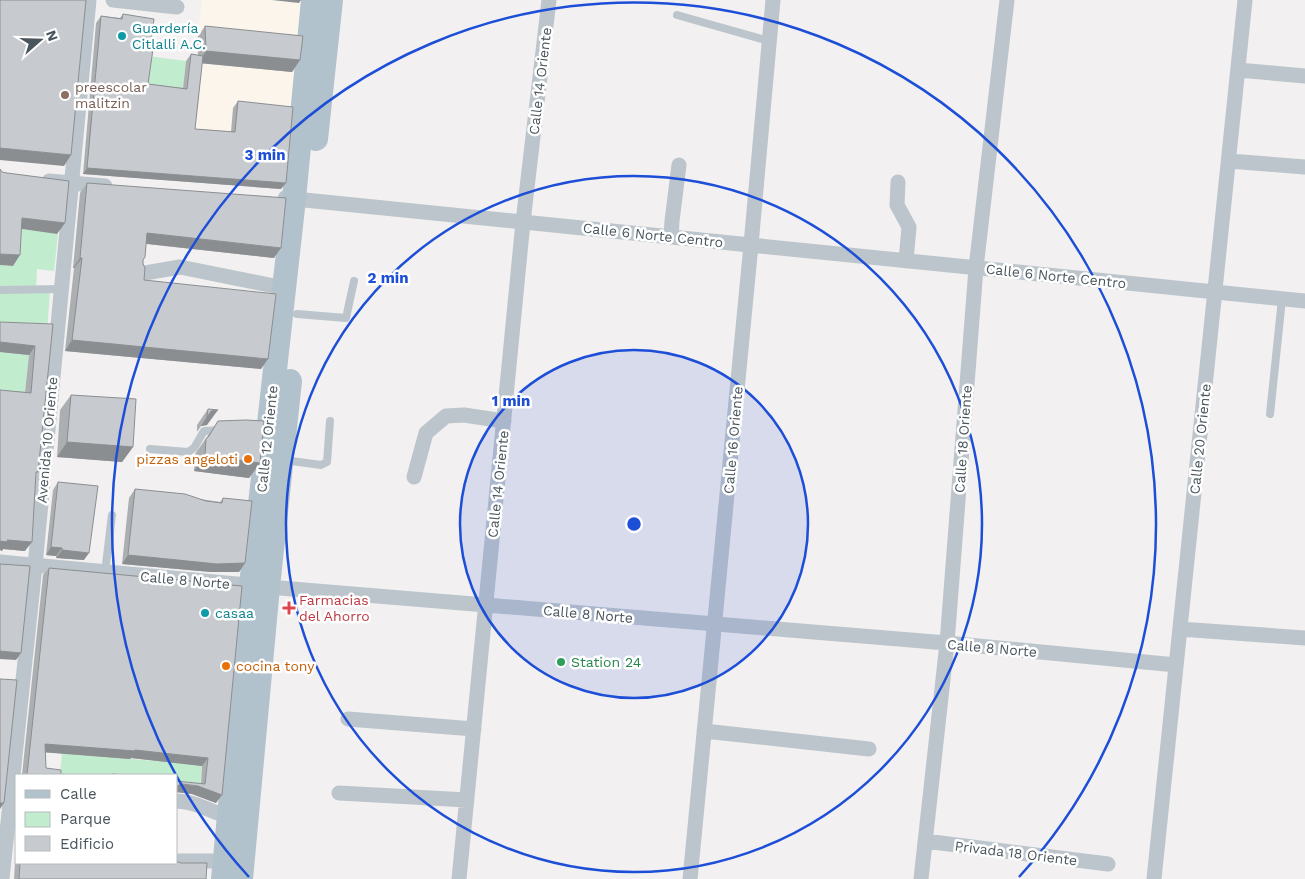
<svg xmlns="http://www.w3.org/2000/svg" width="1305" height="879" font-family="'Work Sans',sans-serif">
	<rect width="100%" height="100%" fill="#f2f0f0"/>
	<!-- commercial -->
	<path fill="#fbf5eb" d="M202,0H272L308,3L303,48L197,38Z
		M198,63L301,72L294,115L230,140L190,136Z"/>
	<!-- green -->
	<path fill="#c2ecce" d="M148,56L186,61L178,132L143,91Z
		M15,228L58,234L54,271L37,269L36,288L50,290L47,333L0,331V265L13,266Z
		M0,352L29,355L24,402L0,399Z
		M62,753L202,765L200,790L176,788V775H60Z"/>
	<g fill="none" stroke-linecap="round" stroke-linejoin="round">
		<!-- lane -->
		<path stroke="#bcc5cb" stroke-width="8" d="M677,15L769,41
			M0,290L61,289
			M297,314L346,318L354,281
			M1270,414L1282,299
			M150,449L188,452L194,448L204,431L221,430
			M284,460L321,465L327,462L330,421
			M105,573L107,556L112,515"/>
		<!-- street -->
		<path stroke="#bcc5cb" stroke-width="15" d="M113,0L177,7
			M1238,70L1305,76
			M1229,161L1305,167
			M49,181L105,186
			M898,182L897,205L909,227L906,261
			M285,198L1305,301
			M671,237L672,221L679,165
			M145,273L180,267L284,288
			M414,477L426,433L446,416L464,415L504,421
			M0,562L268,587L947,643L1176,665
			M1180,629L1305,638
			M348,719L474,729
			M704,731L869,749
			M339,793L467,800
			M176,801C195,801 211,812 229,817
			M925,841L1108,864
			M176,861H225
			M2,879L35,566L89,0
			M459,879L523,222L549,0
			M690,879L751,245L773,0
			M921,879L947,643L976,268L1007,0
			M1154,879L1245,0"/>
		<!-- primary -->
		<path stroke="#b2c2cc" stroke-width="24" d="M316,139L331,0
			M223,879L251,585L294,199L313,0
			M241,879L268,587L290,381"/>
	</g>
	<!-- wall -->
	<path fill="#abafb2" d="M123,14L150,49L148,84L183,88L186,61L191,54L198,55L197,38L205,26L300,60L292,72L202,63L195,129L231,132L233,108L238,101L281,189L83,174L96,23L101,16L120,18Z
		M87,183L274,258L146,244L143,260L144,280L261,369L65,351L74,268H73L80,193Z
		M53,324L35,476L25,551L3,549L2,551L0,550V390L25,392L29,355L0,352Z
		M71,395L133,447L122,462L57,457L60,410Z
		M208,409L207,425L201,426L197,432V425Z
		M218,421L260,463L249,478L194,471L195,454Z
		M58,482L84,560L56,558V556L46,555L53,490Z
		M135,489L220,502L223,498L245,563L239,572H211L122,564L129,498Z
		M49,568L242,586L216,803L192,794L176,792L201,784L202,766L131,758L130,759L45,752L46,768L61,775H22L43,575Z
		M16,845V863H176L206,879H14Z"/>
	<!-- shaded-wall -->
	<path fill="#8b8e91" d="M272,0H301L299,3Z
		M206,51L300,60L292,72L198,63Z
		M0,148L71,155L64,166L0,160Z
		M87,168L286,183L281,189L83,174Z
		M22,218L65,223L57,234L15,228Z
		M147,233L281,248L274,258L140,243Z
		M0,254L20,255L13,266L0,265Z
		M80,258H82L74,268H73Z
		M72,340L268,359L261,369L65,351Z
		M0,342L35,346L29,355L0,352Z
		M218,410L207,425L201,426L211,411Z
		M67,442L133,447L122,462L57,457Z
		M205,455L260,463L249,478L194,471Z
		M7,540L32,542L25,551L3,549L2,551L0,550V541Z
		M51,547L62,548L56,556L46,555Z
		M62,550L89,553L84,560L56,558Z
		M128,555L245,563L239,572H211L122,564Z
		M0,651L21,653L16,660L0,659Z
		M45,744L135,750L208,758L202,766L131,758L130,759L40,752Z
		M182,784L198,786L222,795L216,803L192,794L176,792V786Z
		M0,803H4L0,809Z"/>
	<!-- building -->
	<path fill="#c7cbcf" stroke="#8b8e91" d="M0,0H86L71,155L0,148Z
		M123,14L154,19L150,49H153L148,84L187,89L191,54L203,56L195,129L235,132L238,101L293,107L286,183L87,168L101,16L122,19Z
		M205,26L303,36L300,60L206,51Z
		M0,169L2,172L7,173L69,181L65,223L22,218L20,255L0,254Z
		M87,183L286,198L281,248L147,233L145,257L143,260V264L145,268L144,280L276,294L268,359L72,340L82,258H80Z
		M0,322L53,324L38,472H36L32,542L7,540L8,542L0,541V390L31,393L35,346L0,342Z
		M71,395L136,399L133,447L67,442Z
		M208,409L218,410L211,411L207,417Z
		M246,420L264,421L260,463L205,455L206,439L209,436L218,421Z
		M58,482L98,486L89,553L62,550V548L51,547Z
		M135,489L185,494L206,501L222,503L223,498L252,501L245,563L217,564L128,555Z
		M0,564L30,566L21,653L0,651Z
		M49,568L242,586L222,795L198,786L182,784L176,786V781L205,784L208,758L135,750V751L45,744L46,768L61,770V775H27Z
		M0,679L17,680L4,803H0V805Z
		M112,774L127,775H112Z
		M176,861L181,863H207L206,879H19L20,863H176Z"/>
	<!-- distance rings -->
	<circle cx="634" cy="524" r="174" fill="#1d4ed8" fill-opacity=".12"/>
	<g fill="none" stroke="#1d4ed8" stroke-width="2.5">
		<circle cx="634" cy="524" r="174"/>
		<circle cx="634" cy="524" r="348"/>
		<path d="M249 877A522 522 0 1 1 1019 877"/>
	</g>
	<!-- markers -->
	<g fill="#0f9aa8" stroke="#fff" stroke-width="2">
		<circle cx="122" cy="36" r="5"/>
		<circle cx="205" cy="613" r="5"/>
	</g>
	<circle fill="#8d6e63" stroke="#fff" stroke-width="2" cx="65" cy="95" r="5"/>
	<g fill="#e8710a" stroke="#fff" stroke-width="2">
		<circle cx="248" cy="459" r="5"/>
		<circle cx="226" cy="666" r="5"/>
	</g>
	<path fill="#e0444e" stroke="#fff" stroke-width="2" d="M286.5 600.5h5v5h5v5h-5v5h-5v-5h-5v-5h5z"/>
	<circle fill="#2e9e5b" stroke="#fff" stroke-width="2" cx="561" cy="662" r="5"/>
	<g text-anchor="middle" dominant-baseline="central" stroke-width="5" stroke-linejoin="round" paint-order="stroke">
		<!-- culture labels -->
		<g font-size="14" fill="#0d838f" stroke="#fff" text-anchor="start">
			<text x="132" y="28">Guardería<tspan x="132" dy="16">Citlalli A.C.</tspan></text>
			<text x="215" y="613">casaa</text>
		</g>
		<!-- street labels -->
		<g font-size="14" fill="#49555c" stroke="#fff">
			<text transform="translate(540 81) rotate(-83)">Calle 14 Oriente</text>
			<text transform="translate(653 235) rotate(6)">Calle 6 Norte Centro</text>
			<text transform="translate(1056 276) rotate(6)">Calle 6 Norte Centro</text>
			<text transform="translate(267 439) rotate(-84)">Calle 12 Oriente</text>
			<text transform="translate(963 439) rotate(-86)">Calle 18 Oriente</text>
			<text transform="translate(1200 439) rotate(-84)">Calle 20 Oriente</text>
			<text transform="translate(47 440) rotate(-85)">Avenida 10 Oriente</text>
			<text transform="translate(733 440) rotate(-85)">Calle 16 Oriente</text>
			<text transform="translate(498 484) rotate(-84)">Calle 14 Oriente</text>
			<text transform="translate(185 580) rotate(5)">Calle 8 Norte</text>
			<text transform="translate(588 614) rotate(5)">Calle 8 Norte</text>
			<text transform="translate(992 648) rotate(5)">Calle 8 Norte</text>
			<text transform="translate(1016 853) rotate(7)">Privada 18 Oriente</text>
		</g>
		<!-- education labels -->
		<g font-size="14" fill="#785e54" stroke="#fff" text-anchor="start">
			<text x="75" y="87">preescolar<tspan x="75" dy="16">malitzin</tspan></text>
		</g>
		<!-- food labels -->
		<g font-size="14" fill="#c56008" stroke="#fff" text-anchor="end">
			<text x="238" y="459">pizzas angeloti</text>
			<text x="236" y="666" text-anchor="start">cocina tony</text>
		</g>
		<!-- health labels -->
		<g font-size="14" fill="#be3a42" stroke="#fff" text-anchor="start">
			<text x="299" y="600">Farmacias<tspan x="299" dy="16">del Ahorro</tspan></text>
		</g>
		<!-- leisure labels -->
		<g font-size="14" fill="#27864d" stroke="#fff" text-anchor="start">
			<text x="571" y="662">Station 24</text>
		</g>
	</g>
	<circle cx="634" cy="524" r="8" fill="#1d4ed8" stroke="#fff" stroke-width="2.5"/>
	<g font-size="15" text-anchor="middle" font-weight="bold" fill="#1d4ed8" stroke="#fff" stroke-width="5" stroke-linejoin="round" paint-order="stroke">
		<text x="265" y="160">3 min</text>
		<text x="388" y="283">2 min</text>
		<text x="511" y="406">1 min</text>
	</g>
	<!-- legend -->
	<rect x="15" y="774" width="162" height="90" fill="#ffffff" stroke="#b6bbbe"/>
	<rect x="25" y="790" width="25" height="8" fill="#b2c2cc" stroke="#b6bbbe"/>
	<text x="60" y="799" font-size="15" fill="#49555c">Calle</text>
	<rect x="25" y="812" width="25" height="15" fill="#c2ecce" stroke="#b6bbbe"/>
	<text x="60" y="824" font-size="15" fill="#49555c">Parque</text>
	<rect x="25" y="836" width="25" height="15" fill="#c7cbcf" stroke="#b6bbbe"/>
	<text x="60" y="849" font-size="15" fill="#49555c">Edificio</text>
	<!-- north arrow -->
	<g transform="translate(40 40) rotate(70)" stroke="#ffffff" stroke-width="4" paint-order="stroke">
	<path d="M0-4L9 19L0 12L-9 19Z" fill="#49555c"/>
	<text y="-8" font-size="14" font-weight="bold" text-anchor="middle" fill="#49555c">N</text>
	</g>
</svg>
